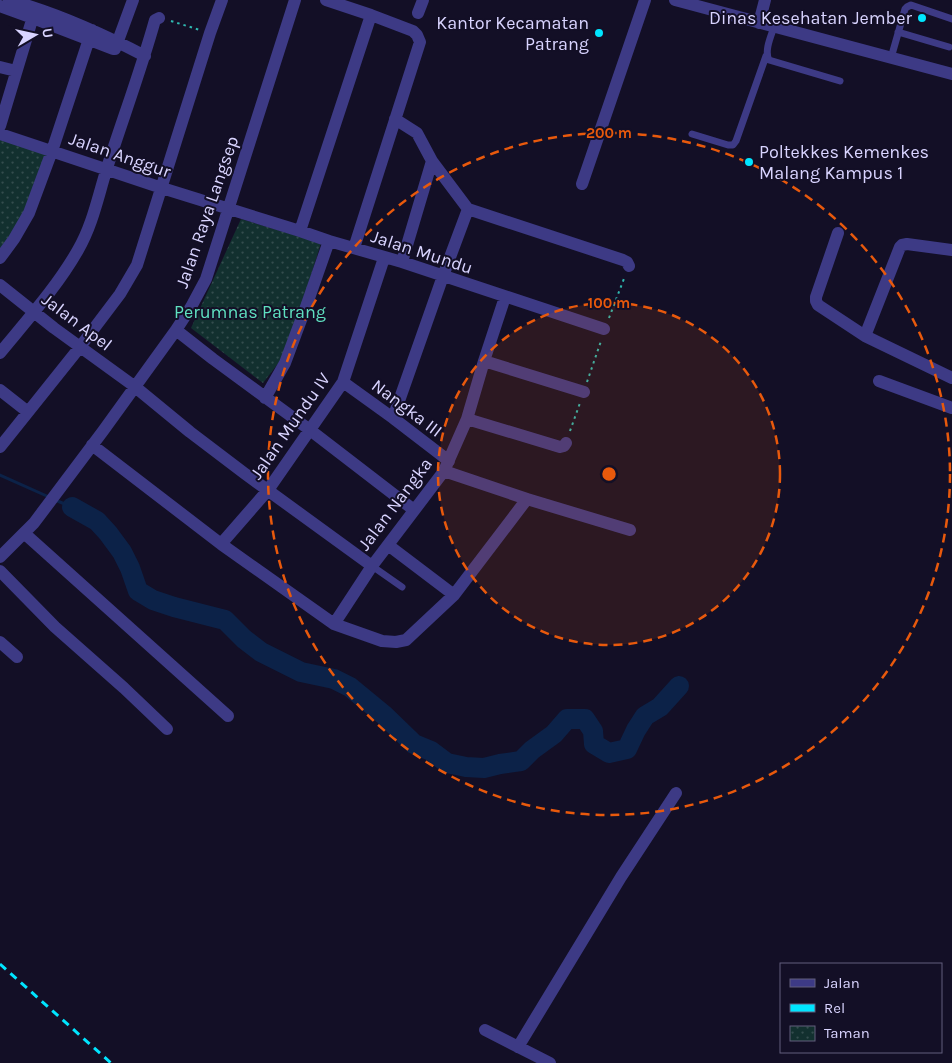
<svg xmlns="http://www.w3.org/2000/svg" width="952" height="1063" font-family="Karla,sans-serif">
	<defs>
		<pattern id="park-dots" width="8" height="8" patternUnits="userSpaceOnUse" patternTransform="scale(1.25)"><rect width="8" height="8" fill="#12302f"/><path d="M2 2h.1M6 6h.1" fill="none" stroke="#344d4e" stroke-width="1.8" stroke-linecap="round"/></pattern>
	</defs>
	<rect width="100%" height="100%" fill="#130f26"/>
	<!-- park -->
	<path fill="url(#park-dots)" d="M0,135L51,152L28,214L0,257Z
		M241,219L321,243L287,352L263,383L191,328Z"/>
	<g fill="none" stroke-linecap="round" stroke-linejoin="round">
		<!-- stream -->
		<path stroke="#0c2248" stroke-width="3" d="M0,475L49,497
			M55,500L72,507"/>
		<!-- river -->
		<path stroke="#0c2248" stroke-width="20" d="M72,507L97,521L108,533L122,552L130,568L138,591L153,600L174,607L225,620L244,639L261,652L301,672L334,679L350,687L384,715L414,744L431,751L447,763L466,767L484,768L500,764L521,761L532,750L554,734L567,719H585L593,731L594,744L609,753L627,749L636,730L645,716L660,707L679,686"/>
		<!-- path -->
		<path stroke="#2fb8b0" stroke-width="2" stroke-dasharray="2.5 4" stroke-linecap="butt" d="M171,21L200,30
			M609,318L625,276
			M587,382L601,341
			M570,431L580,403"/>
		<!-- service -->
		<path stroke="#3d3a85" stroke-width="7" d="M774,27C771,36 764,51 769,60L840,81
			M898,32L949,47
			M891,58L905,9L907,7L911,5L952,19
			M692,134L728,145H733L736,141L766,56
			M372,566L402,587"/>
		<!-- minor -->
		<path stroke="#3d3a85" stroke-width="12" d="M9,0C56,13 101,33 145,56
			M675,0L952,74
			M0,6L33,18L113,49H115L133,0
			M418,13L423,0
			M759,23L765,0
			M0,67L16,71
			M395,119L417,133L432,161L468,209
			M0,126L35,10
			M0,134L162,188L300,231L329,241L402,262L604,329
			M582,184L645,0
			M300,231L371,15L326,0
			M838,233L816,297V301L818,305L865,336L952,378
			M354,248L420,42L417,35L413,31L371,15
			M0,258L14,239L29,213L52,151L92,30
			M402,262L432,161
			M0,285L54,328L134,386L190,432L244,473L372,566L444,471L467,419L484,361L505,297
			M176,330L213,359L310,430L414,510
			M865,336L900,247L902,245L907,244L952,250
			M0,353C27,320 57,287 78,250C93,224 98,196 107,168C123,118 141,70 155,20L159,18
			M484,361L584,392
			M879,381L952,408
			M343,382L393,418L449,461
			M0,390L28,412
			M265,398L285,363L307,304L329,241
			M393,418L443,276L468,209L623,260L627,262L629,266
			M467,419L560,447L564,446L566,443
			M92,445L221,544L334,624L382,641L396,642L406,640L454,595L527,499
			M0,447L80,347L120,294L137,265L210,33L222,0
			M444,471L527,499L630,530
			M24,533L228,716
			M221,544L268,490L343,382L384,258
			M388,545L454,595
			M0,557L34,523L103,431L176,330L191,307L206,279L295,0
			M0,571L55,627L124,688L167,729
			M334,624L372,566
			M0,642L17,657
			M485,1030L550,1063
			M518,1047L621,877L676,793"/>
		<!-- rail -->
		<path stroke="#00e5ff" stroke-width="3" stroke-dasharray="8 6" stroke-linecap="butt" d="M0,964L111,1063"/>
	</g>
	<!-- distance rings -->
	<circle cx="609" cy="474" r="171" fill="#e8590c" fill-opacity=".12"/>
	<g fill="none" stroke="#e8590c" stroke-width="2.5" stroke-dasharray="9 6">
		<circle cx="609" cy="474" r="171"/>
		<circle cx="609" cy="474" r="341"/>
	</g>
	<!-- markers -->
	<g fill="#00e5ff" stroke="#130f26" stroke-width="2">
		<circle cx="922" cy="18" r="5"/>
		<circle cx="599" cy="33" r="5"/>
		<circle cx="749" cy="162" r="5"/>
	</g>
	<g text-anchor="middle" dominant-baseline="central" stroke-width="4" stroke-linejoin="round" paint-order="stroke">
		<!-- poi labels -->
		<g font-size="18" fill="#d9d4ff" stroke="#130f26" text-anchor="end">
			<text x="912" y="18">Dinas Kesehatan Jember</text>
			<text x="589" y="23">Kantor Kecamatan<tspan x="589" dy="21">Patrang</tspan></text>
			<text x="759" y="152" text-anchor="start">Poltekkes Kemenkes<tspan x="759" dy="21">Malang Kampus 1</tspan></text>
		</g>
		<!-- street labels -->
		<g font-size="18" fill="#d9d4ff" stroke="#130f26">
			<text transform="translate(120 155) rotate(19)">Jalan Anggur</text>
			<text transform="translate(207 212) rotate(-71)">Jalan Raya Langsep</text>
			<text transform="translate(422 252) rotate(18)">Jalan Mundu</text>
			<text transform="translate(77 322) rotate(37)">Jalan Apel</text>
			<text transform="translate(407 408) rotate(37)">Nangka III</text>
			<text transform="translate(290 426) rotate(-55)">Jalan Mundu IV</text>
			<text transform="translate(395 504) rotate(-53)">Jalan Nangka</text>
		</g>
		<!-- park labels -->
		<g font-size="18" fill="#5fe0c0" stroke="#130f26">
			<text x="250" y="312">Perumnas Patrang</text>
		</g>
	</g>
	<circle cx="609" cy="474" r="8" fill="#e8590c" stroke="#130f26" stroke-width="2.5"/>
	<g font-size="15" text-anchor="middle" font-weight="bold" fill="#e8590c" stroke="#130f26" stroke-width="4" stroke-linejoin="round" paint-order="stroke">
		<text x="609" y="138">200 m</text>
		<text x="609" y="308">100 m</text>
	</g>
	<!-- legend -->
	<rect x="780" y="963" width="162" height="90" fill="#130f26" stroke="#625e7d"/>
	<rect x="790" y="979" width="25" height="8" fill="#3d3a85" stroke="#625e7d"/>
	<text x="824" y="988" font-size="15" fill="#d9d4ff">Jalan</text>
	<rect x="790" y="1004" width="25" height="8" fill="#00e5ff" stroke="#625e7d"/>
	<text x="824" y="1013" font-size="15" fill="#d9d4ff">Rel</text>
	<rect x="790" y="1026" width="25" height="15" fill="url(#park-dots)" stroke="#625e7d"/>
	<text x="824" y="1038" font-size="15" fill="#d9d4ff">Taman</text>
	<!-- north arrow -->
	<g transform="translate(35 35) rotate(81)" stroke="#130f26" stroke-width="4" paint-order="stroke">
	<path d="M0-4L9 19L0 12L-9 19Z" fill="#d9d4ff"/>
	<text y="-8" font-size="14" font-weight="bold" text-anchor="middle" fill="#d9d4ff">U</text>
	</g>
</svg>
